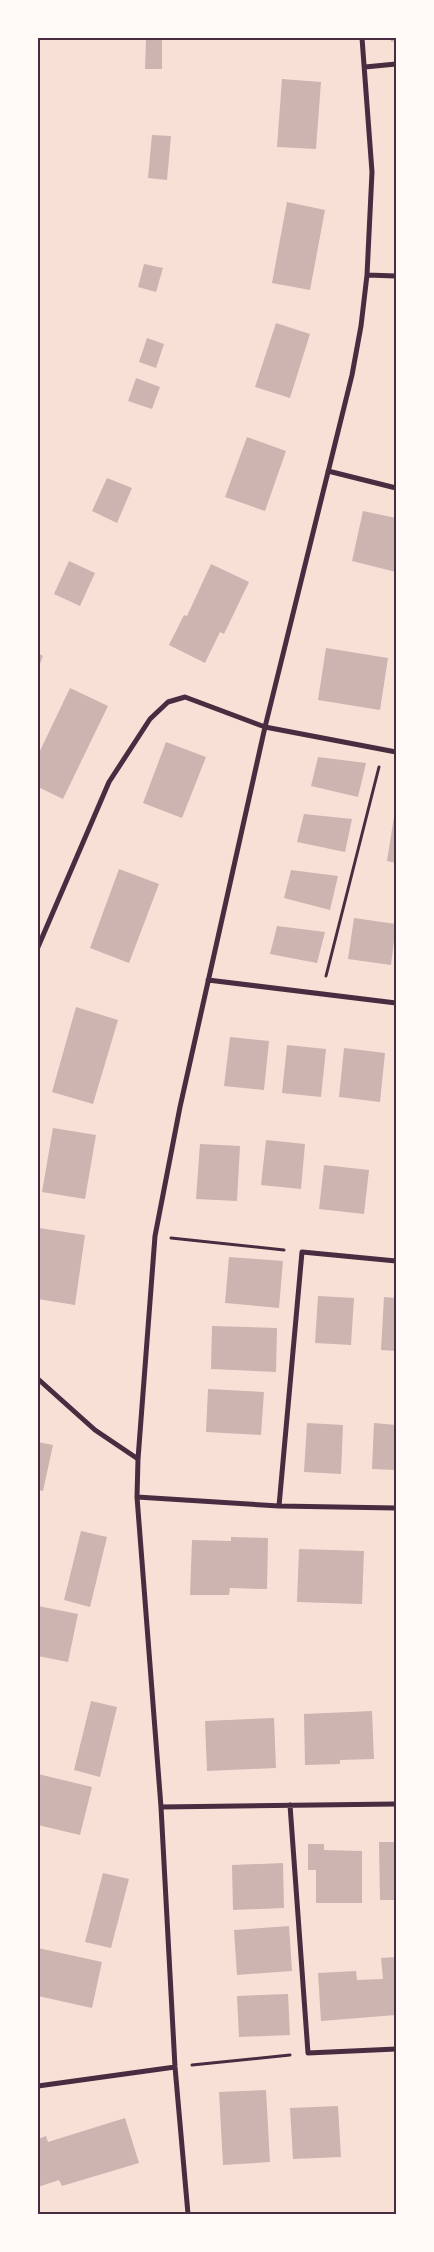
<svg xmlns="http://www.w3.org/2000/svg" width="434" height="2252" font-family="'Roboto Condensed',sans-serif">
	<rect width="100%" height="100%" fill="#f7e1d7"/>
	<!-- building -->
	<path fill="#ccb4b1" d="M146,38H162V69H145Z
		M390,38H396V41L391,42Z
		M282,79L321,82L316,149L277,147Z
		M152,135L171,136L167,180L148,178Z
		M287,202L325,210L310,290L272,283Z
		M144,264L163,268L156,292L138,287Z
		M276,323L310,334L290,398L255,387Z
		M147,338L164,344L156,368L139,362Z
		M136,378L160,387L152,409L128,401Z
		M247,437L286,451L265,511L225,497Z
		M107,478L132,488L117,523L92,511Z
		M363,511L396,518V572L352,561Z
		M69,561L95,573L80,606L54,594Z
		M211,564L249,582L224,634L220,632L205,663L169,645L184,615L187,616Z
		M326,648L388,658L380,710L318,700Z
		M38,653L43,656L38,669Z
		M70,688L108,706L63,799L38,787V755Z
		M166,742L206,757L182,818L143,803Z
		M318,757L366,763L358,797L311,786Z
		M395,810H396V863L387,861Z
		M304,814L352,819L345,852L297,842Z
		M119,869L159,884L129,963L90,948Z
		M291,870L338,876L330,910L284,898Z
		M354,918L396,924L391,965L348,959Z
		M277,926L325,932L317,963L270,954Z
		M76,1007L118,1020L93,1104L52,1092Z
		M230,1037L269,1041L264,1090L224,1086Z
		M287,1045L326,1049L321,1097L282,1093Z
		M344,1048L385,1053L380,1102L339,1097Z
		M53,1128L96,1135L85,1199L42,1192Z
		M266,1140L305,1144L301,1189L261,1185Z
		M200,1144L240,1146L237,1201L196,1199Z
		M324,1165L369,1170L364,1214L319,1209Z
		M39,1228L85,1235L75,1305L38,1299Z
		M229,1257L283,1261L279,1308L225,1303Z
		M318,1296L354,1298L351,1345L315,1343Z
		M384,1297L396,1298V1351L381,1350Z
		M212,1326L277,1328L276,1372L211,1369Z
		M208,1389L264,1392L261,1435L206,1432Z
		M307,1423L343,1425L341,1474L304,1472Z
		M374,1423L396,1425V1470L372,1469Z
		M38,1442L53,1445L43,1491L38,1490Z
		M81,1531L107,1537L90,1607L64,1600Z
		M231,1537L268,1538L267,1589L230,1588L229,1595H190L192,1540L231,1541Z
		M299,1549L364,1551L362,1604L297,1602Z
		M38,1606L78,1614L68,1662L38,1656Z
		M91,1701L117,1707L100,1777L74,1770Z
		M372,1711L374,1759L340,1760V1764L305,1765L304,1714Z
		M274,1718L276,1768L207,1771L205,1721Z
		M38,1774L92,1787L80,1835L38,1825Z
		M379,1842H396V1900H380Z
		M308,1844H324V1850L362,1851V1903H316V1870H308Z
		M283,1863L284,1908L233,1910L232,1865Z
		M103,1873L129,1879L111,1948L85,1942Z
		M289,1926L292,1971L237,1975L234,1930Z
		M38,1948L102,1962L92,2008L38,1996Z
		M396,1957V2015L321,2021L318,1973L356,1971L357,1980L383,1979L381,1958Z
		M288,1994L290,2035L239,2037L237,1996Z
		M266,2090L270,2162L223,2165L219,2092Z
		M338,2106L341,2157L293,2159L290,2108Z
		M125,2118L139,2163L62,2186L59,2180L38,2187V2139L46,2136L48,2142Z"/>
	<g fill="none" stroke-linecap="round" stroke-linejoin="round">
		<!-- path -->
		<path stroke="#4a2c40" stroke-width="3" d="M326,976L379,767
			M171,1238L284,1250
			M192,2065L290,2055"/>
		<!-- minor -->
		<path stroke="#4a2c40" stroke-width="5" d="M365,67L396,64
			M367,275L396,276
			M328,471L396,488
			M38,947L109,782L150,719L168,702L185,697L265,727L396,752
			M208,980L396,1003
			M38,1379L95,1430L138,1459
			M137,1497L279,1506L396,1508
			M279,1506L302,1252L396,1261
			M290,1805L308,2053L396,2049
			M161,1807L396,1804
			M38,2086L175,2067
			M188,2214L175,2067L161,1807L137,1497L138,1459L155,1236L180,1107L265,727L352,375L361,326L367,275L372,172L362,38"/>
	</g>
	<!-- border -->
	<rect width="434" height="2252" fill="none" stroke="#fffaf5" stroke-width="78"/>
	<rect x="39" y="39" width="356" height="2174" fill="none" stroke="#4a2c40" stroke-width="2"/>
</svg>
